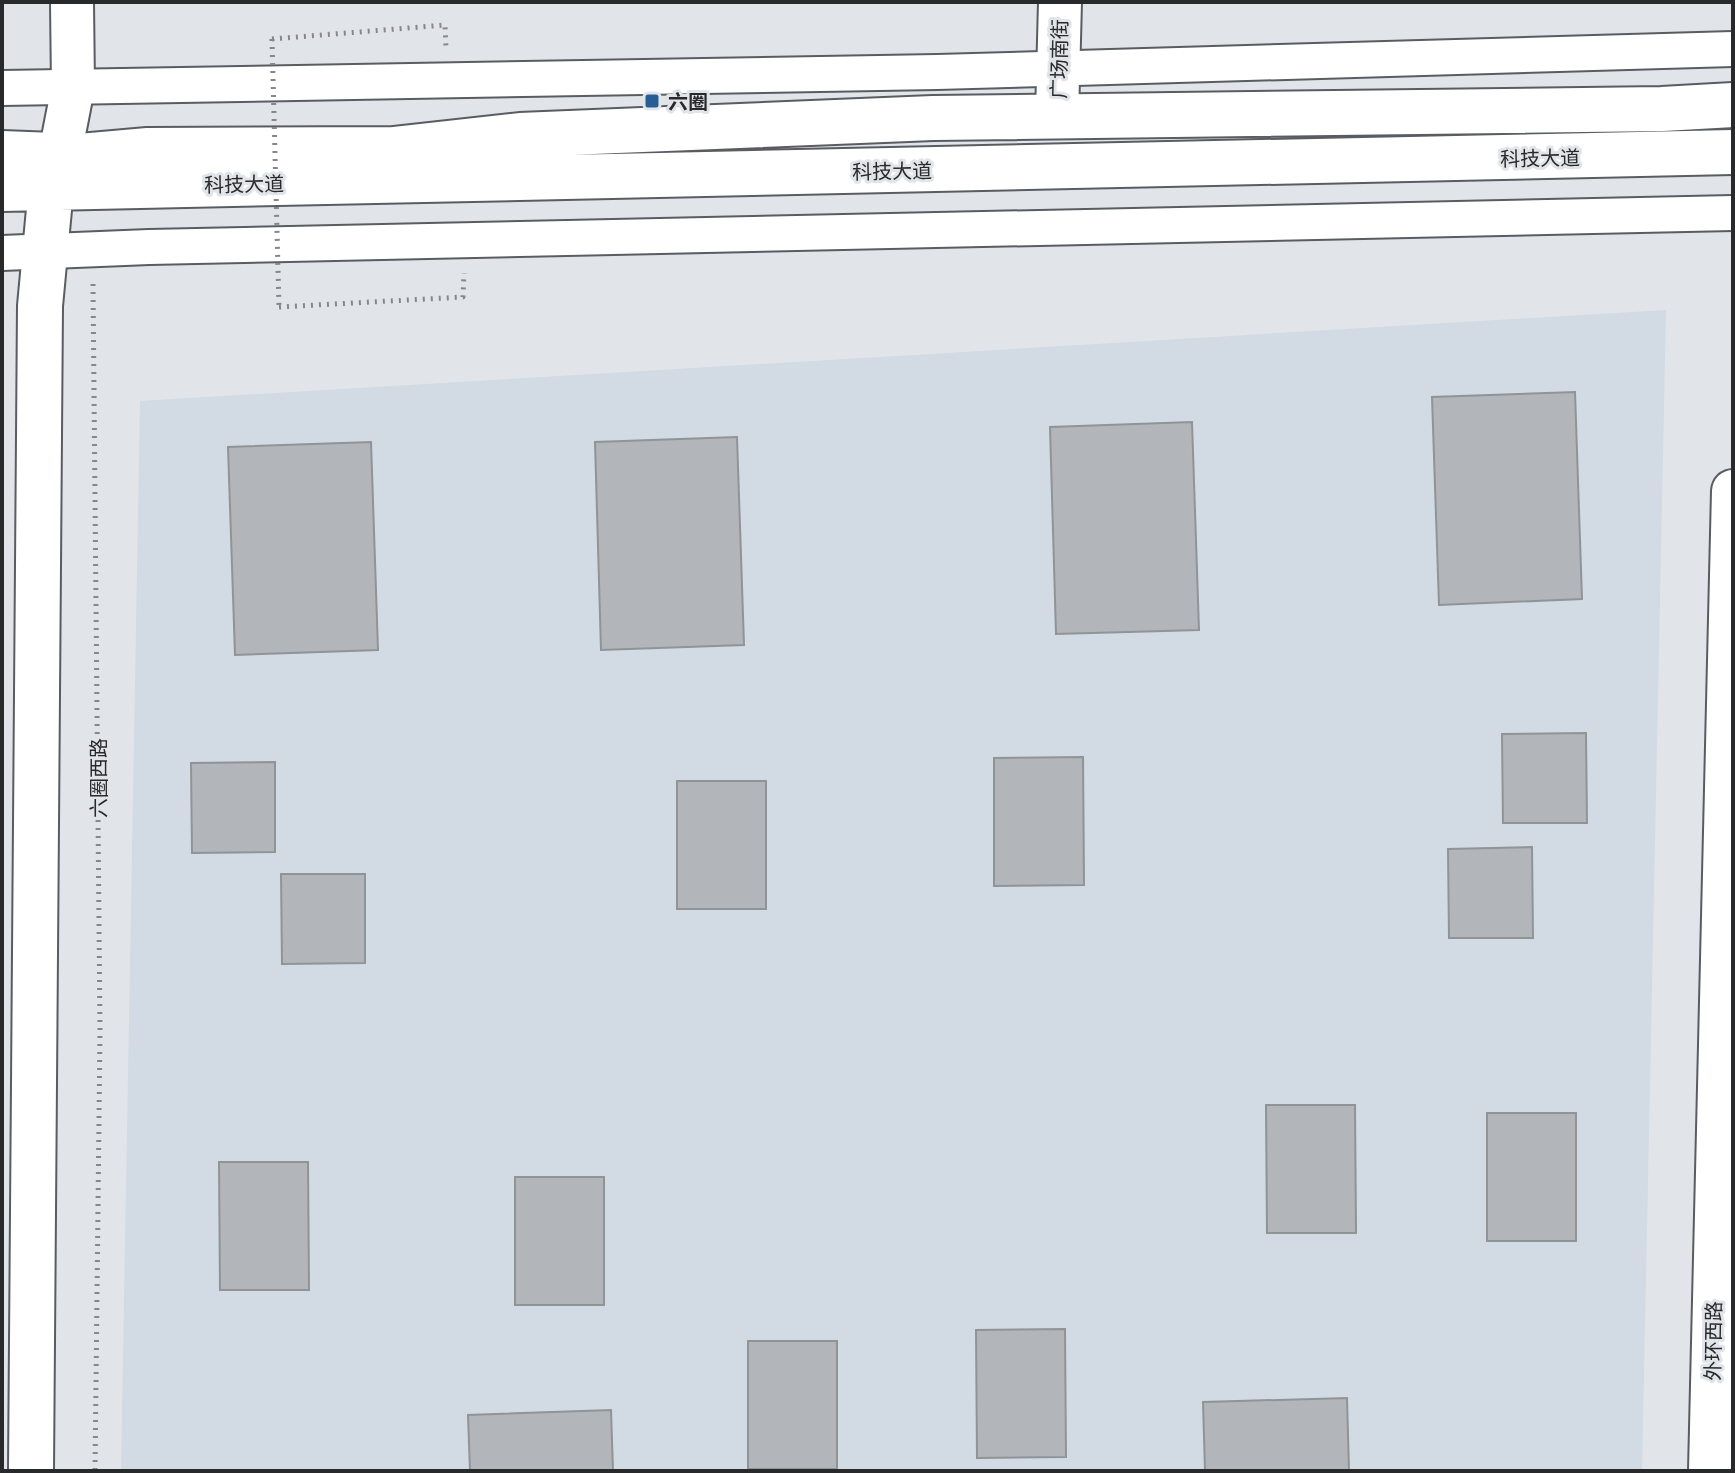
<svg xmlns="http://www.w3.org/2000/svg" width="1735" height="1473" font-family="Ubuntu,'Noto Sans SC',sans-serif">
	<rect width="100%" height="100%" fill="#e1e5e9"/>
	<!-- built -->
	<path fill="#d2dae4" d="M1666,310L1642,1471H121L140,401Z"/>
	<!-- building -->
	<path fill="#b2b6ba" stroke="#909497" stroke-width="2" d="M1575,392L1582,599L1439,605L1432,397Z
		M1192,422L1199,630L1056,634L1050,427Z
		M737,437L744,645L601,650L595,442Z
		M371,442L378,650L235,655L228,447Z
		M1586,733L1587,823H1503L1502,734Z
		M1083,757L1084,885L994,886V758Z
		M275,762V852L192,853L191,763Z
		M677,781H766V909H677Z
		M1532,847L1533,938H1449L1448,849Z
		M281,874H365V963L282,964Z
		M1266,1105H1355L1356,1233H1267Z
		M1487,1113H1576V1241H1487Z
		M219,1162H308L309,1290H220Z
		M515,1177H604V1305H515Z
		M1065,1329L1066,1457L977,1458L976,1330Z
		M748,1341H837V1469H748Z
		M1347,1398L1349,1471H1205L1203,1402Z
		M611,1410L613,1471H470L468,1415Z"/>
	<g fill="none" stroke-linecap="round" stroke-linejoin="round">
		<defs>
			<path id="minor" d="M2,88L937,72L1733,49
				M2,253L149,247L1733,213"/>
			<path id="tertiary" d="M1057,116L1060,2
				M60,154L73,87L72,2
				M1710,1471L1733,491"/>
			<path id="secondary" d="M2,153L80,156L148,150L393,149L520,135L933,118L1662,109L1733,105
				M2,189L1733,152
				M31,1471L40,306L51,188L58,160"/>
		</defs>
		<!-- minor casing -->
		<use href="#minor" stroke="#595c60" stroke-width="38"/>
		<!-- tertiary casing -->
		<use href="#tertiary" stroke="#595c60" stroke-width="46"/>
		<!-- secondary casing -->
		<use href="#secondary" stroke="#595c60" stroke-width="48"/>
		<!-- path -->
		<path stroke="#85878a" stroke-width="5" stroke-dasharray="2 6" stroke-linecap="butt" d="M272,39L445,25L446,48
			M93,284L100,1031L95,1471
			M279,307L463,297L464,273"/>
		<!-- minor -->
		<use href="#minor" stroke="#fff" stroke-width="34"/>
		<!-- tertiary -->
		<use href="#tertiary" stroke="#fff" stroke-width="42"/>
		<!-- secondary -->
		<use href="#secondary" stroke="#fff" stroke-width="44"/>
		<!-- path-bridge -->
		<path stroke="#85878a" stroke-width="5" stroke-dasharray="2 6" stroke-linecap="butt" d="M272,39L279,307"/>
	</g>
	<!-- markers -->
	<rect fill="#275c95" stroke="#e1e5e9" stroke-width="3" x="644" y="93" width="16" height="16" rx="4"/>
	<g text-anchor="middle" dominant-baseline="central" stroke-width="6" stroke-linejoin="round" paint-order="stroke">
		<!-- street labels -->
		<g font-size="20" fill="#28292b" stroke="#e1e5e9">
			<text transform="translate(1059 59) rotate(-89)">广场南街</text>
			<text transform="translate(1540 158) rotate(-1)">科技大道</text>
			<text transform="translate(892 171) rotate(-1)">科技大道</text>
			<text transform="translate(244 184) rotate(-1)">科技大道</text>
			<text transform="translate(98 778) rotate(-90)">六圈西路</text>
			<text transform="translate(1713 1341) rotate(-89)">外环西路</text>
		</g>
		<!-- poi labels -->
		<g font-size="20" font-weight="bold" fill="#28292b" stroke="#e1e5e9" text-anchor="start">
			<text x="668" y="101">六圈</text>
		</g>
	</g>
	<!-- border -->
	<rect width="1735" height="1473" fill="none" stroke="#28292b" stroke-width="8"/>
</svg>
